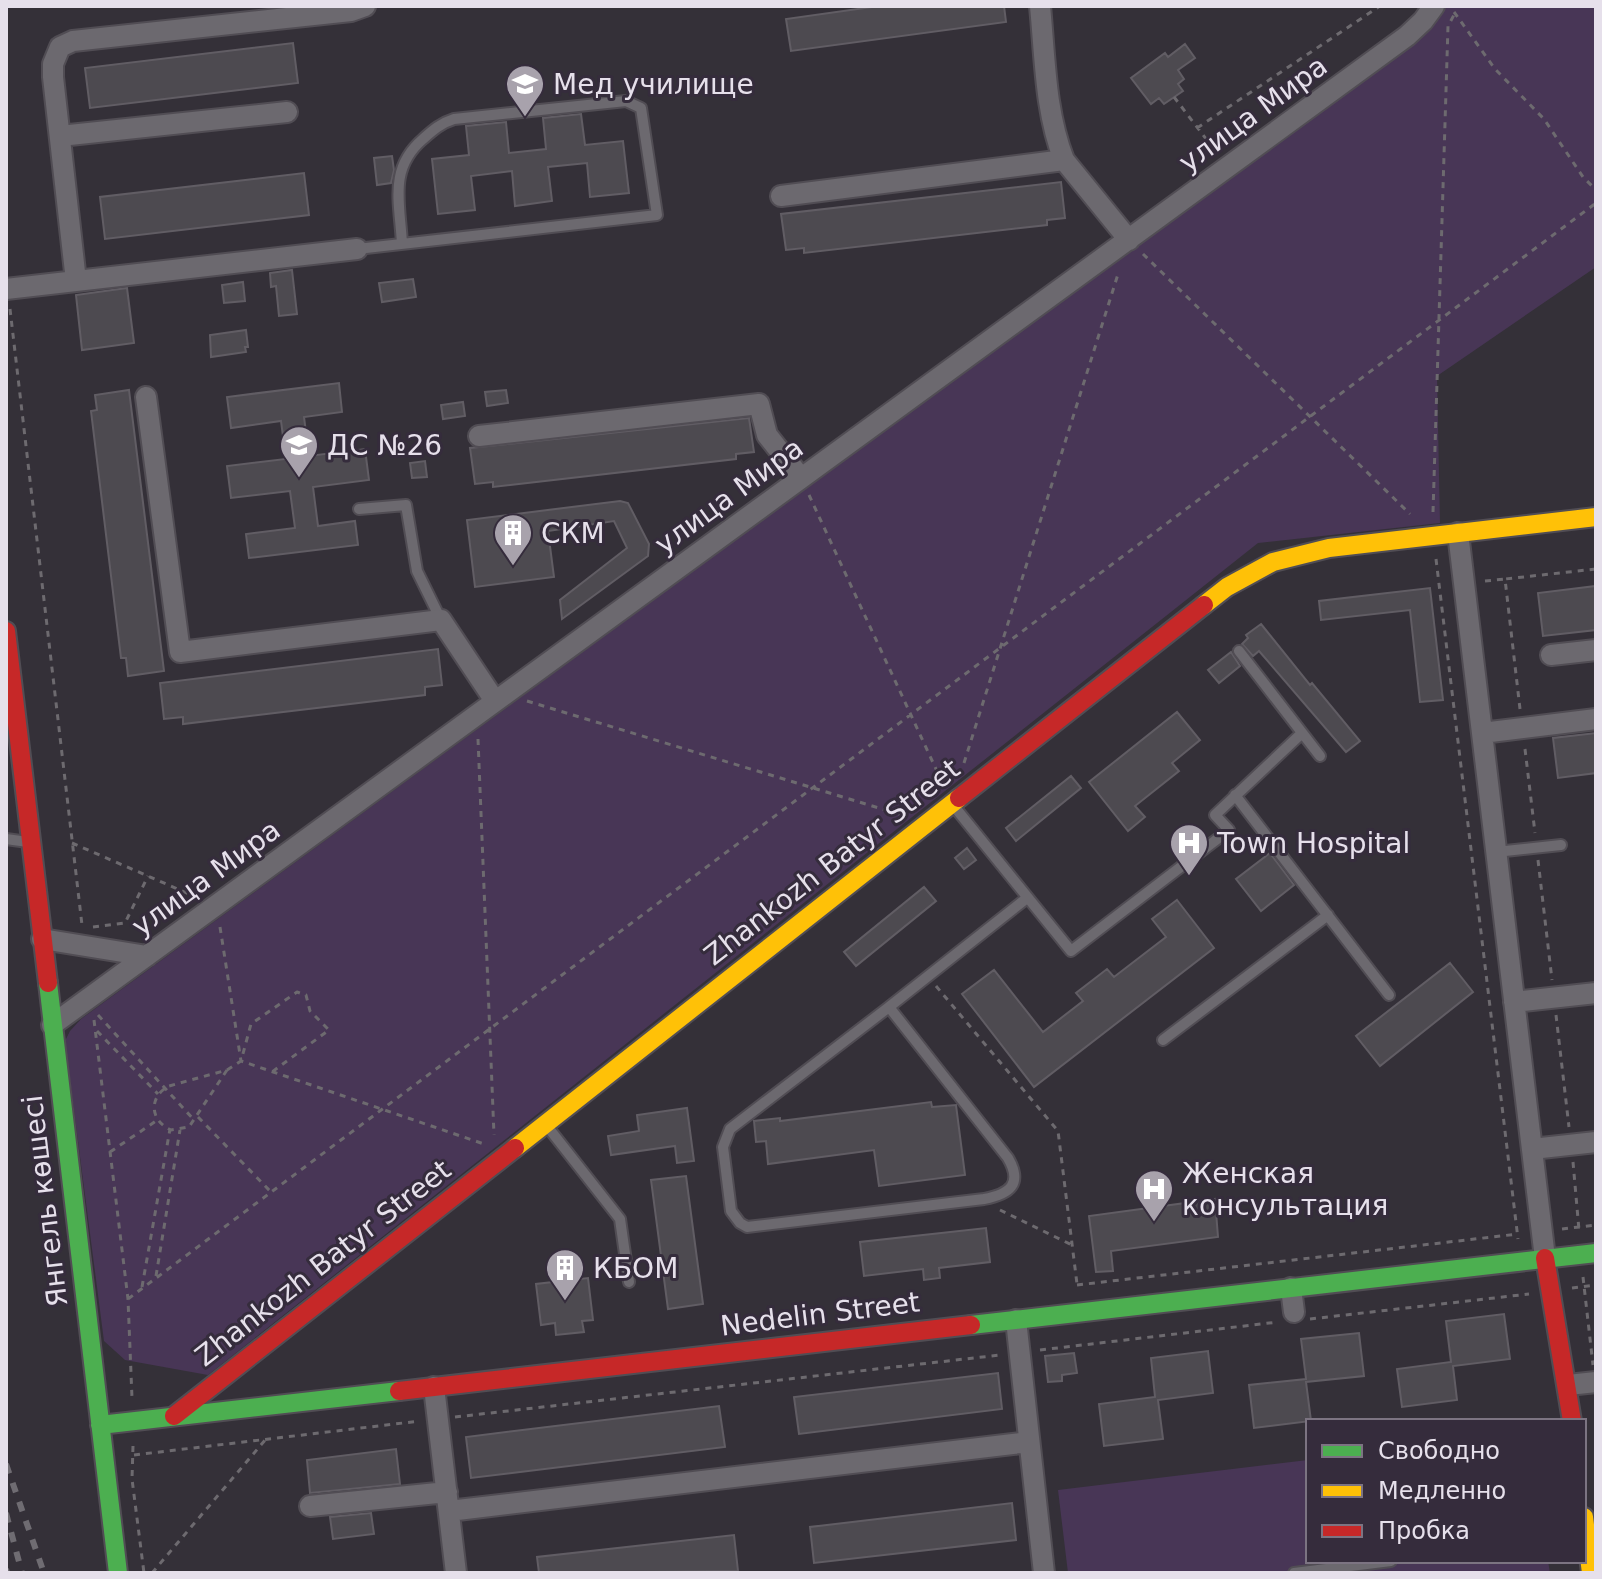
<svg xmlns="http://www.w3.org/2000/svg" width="1602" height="1579" font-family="'DejaVu Sans',sans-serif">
	<rect width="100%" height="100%" fill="#343038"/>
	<!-- green -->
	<path fill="#483656" d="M1442,6H1596V267L1437,376L1440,523L1258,543L208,1375L125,1360L104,1341L65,1041L70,1031L81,1019L1411,46L1426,32Z
		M1308,1460V1561H1548L1550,1573H1068L1058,1490Z"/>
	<!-- building -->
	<path fill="#4d4a50" stroke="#615d64" stroke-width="2" d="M879,6H1004L1006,22L791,51L786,19Z
		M293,43L298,83L90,108L85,68Z
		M1185,44L1195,58L1178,70L1184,79L1178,84L1183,91L1164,104L1159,98L1151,104L1131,78L1165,53L1168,57Z
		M581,114L585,145L623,141L629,193L590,197L587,163L548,167L552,201L515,206L512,171L471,176L475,210L438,214L432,159L469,155L466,126L506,122L509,153L546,149L543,118Z
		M392,156L394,170L391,183L377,185L374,158Z
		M304,173L309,215L105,239L100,197Z
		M1061,182L1065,218L1047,220V225L804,253V248L786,250L781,214Z
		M292,270L297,314L279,316L276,286L271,287L270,273Z
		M413,279L416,297L382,302L379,283Z
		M243,282L245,301L224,303L222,285Z
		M127,288L134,343L82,350L76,295Z
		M246,330L248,347H245L246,352L211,357L210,335Z
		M339,383L342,412L304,417L309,456L365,449L369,480L313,487L318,526L355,521L358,545L249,558L246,534L295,528L290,491L231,498L227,466L286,459L281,421L231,428L227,397Z
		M129,390L164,671L128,676L126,658H121L91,411L97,410L95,395Z
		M506,390L508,403L487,406L485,392Z
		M463,402L465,416L443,419L441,405Z
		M749,418L754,452L736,454V459L493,487V482L475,484L470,448Z
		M425,461L427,477L412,478L410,463Z
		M620,501L628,503L649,544L648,556L562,619L560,600L627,548L614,521L548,531L554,577L475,587L467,520Z
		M1596,586V630L1543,636L1538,593Z
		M1430,588L1443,700L1420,702L1410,610L1321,620L1319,601Z
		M1261,624L1310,685L1312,683L1360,741L1346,752L1259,651L1253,656L1242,644L1248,638L1246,635Z
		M438,649L442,685L425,687V695L183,724V717L164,719L160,683Z
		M1231,652L1240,666L1219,683L1208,670Z
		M1177,712L1200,740L1172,763L1179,771L1135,806L1145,817L1128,831L1089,782Z
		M1596,733V773L1558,778L1553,738Z
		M1071,776L1081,788L1016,841L1006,828Z
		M967,848L976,860L964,869L955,858Z
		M1270,853L1294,885L1261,911L1236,879Z
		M924,887L936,901L856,966L844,952Z
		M1177,900L1214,948L1034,1087L962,994L994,970L1043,1032L1083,1001L1076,993L1107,969L1114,977L1166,937L1152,919Z
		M1450,963L1473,992L1380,1066L1356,1036Z
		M931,1102L932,1107L956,1105L965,1175L879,1186L874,1150L768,1164L766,1141L756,1142L754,1121L780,1118V1121Z
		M687,1108L694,1161L677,1163L675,1146L611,1155L608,1136L639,1131L637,1115Z
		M686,1176L703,1304L668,1309L651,1180Z
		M1215,1199L1218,1237L1111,1251L1113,1271L1096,1272L1089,1216Z
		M986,1228L990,1262L939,1268L940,1278L924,1280L923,1269L864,1276L860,1242Z
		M588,1278L593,1320L582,1321L584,1332L556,1335L555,1323L541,1325L536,1284Z
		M1504,1314L1510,1359L1453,1366L1457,1400L1402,1407L1397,1369L1451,1362L1446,1321Z
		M1359,1333L1364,1376L1306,1382L1311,1421L1254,1428L1249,1385L1306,1379L1301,1339Z
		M1208,1351L1213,1393L1158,1400L1163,1439L1104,1446L1099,1404L1155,1397L1151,1358Z
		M1074,1353L1077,1373L1062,1375V1381L1048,1382L1045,1356Z
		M998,1373L1002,1409L799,1434L794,1397Z
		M719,1406L725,1447L471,1478L466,1437Z
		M396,1449L400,1484L310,1493L307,1460Z
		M1012,1503L1016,1540L814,1563L810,1527Z
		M371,1513L374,1534L333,1539L330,1517Z
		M734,1535L738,1571L539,1573L537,1557Z"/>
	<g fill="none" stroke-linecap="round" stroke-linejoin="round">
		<defs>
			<path id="lane" d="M357,249L657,215L641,108L626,101L454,119C441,123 433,130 423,139C388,169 400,203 402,244
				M359,509L406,505L417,571L441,620
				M1239,651L1320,756
				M1235,795L1389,995
				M953,805L1071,951L1229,830L1215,815L1301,734
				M6,839L28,842
				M1496,852L1561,845
				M889,1007L730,1129L723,1147L731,1211L740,1223L747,1227L984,1199C1010,1194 1023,1184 1008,1158L889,1007L1027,898
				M1163,1040L1328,915
				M547,1126L620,1219L629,1282
				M1294,1573L1391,1561"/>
			<path id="street" d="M1040,6C1045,57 1045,112 1064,160L1129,240
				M60,136L287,112
				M781,196L1064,160
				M76,281L53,77V64L60,47L73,41L351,11L365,6
				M6,289L357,249
				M146,397L180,652L441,620L495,701
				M479,436L759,404L767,435L801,478
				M1458,533L1545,1258
				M1551,655L1596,650
				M1482,733L1596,719
				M42,939L147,956
				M1514,1002L1596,993
				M52,1025L1407,36L1423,21L1434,6
				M1532,1149L1596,1142
				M1291,1288L1294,1312
				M1016,1320L1044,1573
				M1568,1385L1596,1382
				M434,1387L456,1573
				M310,1506L447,1492
				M449,1511L1029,1442"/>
			<path id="fast" d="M48,983L118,1573
				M971,1325L1596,1253
				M100,1425L399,1391"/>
			<path id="slow" d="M1204,605L1227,587L1273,562L1329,548L1596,517
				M515,1148L959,798
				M1584,1517L1591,1573"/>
			<path id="jam" d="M6,631L48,983
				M959,798L1204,605
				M1545,1258L1572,1421
				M399,1391L971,1325
				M174,1416L515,1148"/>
		</defs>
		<!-- lane casing -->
		<use href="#lane" stroke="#514d54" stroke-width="14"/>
		<!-- street casing -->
		<use href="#street" stroke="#514d54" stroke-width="24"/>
		<!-- fast casing -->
		<use href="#fast" stroke="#514d54" stroke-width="22"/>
		<!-- slow casing -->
		<use href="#slow" stroke="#514d54" stroke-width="22"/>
		<!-- jam casing -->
		<use href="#jam" stroke="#514d54" stroke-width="22"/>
		<!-- path -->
		<path stroke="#6d6a6f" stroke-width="3" stroke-dasharray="6 6" stroke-linecap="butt" d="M1454,12L1495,69L1544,119L1583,177L1596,190
			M1174,97L1210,144
			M1197,128L1380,6
			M1143,254L1410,514
			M10,309L82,925
			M809,495L942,782
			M1433,512L1448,26L1455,13
			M1436,559L1518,1239
			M1485,581L1505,579
			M527,701L902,815
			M1520,709L1505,579L1596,569
			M478,739L494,1135
			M1525,749L1535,833
			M964,763L1119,271
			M72,843L196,897
			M1538,860L1552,980
			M93,927L125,923L148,876
			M220,927L241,1061L484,1144
			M936,986L1058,1131L1077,1284
			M98,1015L195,1121
			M1556,1015L1569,1127
			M94,1020L128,1299L132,1398
			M97,1031L158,1094
			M227,1070L189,1127L171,1130C150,1121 148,1097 169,1086L227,1070L241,1061L251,1024L297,992L306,995L310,1011L329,1030L272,1072
			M198,1117L270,1191
			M110,1152L156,1121
			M1573,1162L1579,1230
			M1000,1210L1072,1245
			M1562,1229L1596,1225
			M156,1276L180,1130
			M1583,1277L1593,1365
			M1077,1285L1518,1234
			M142,1287L170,1129
			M1572,1288L1596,1285
			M128,1299L1596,203
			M1310,1319L1529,1294
			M1040,1350L1278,1322
			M455,1417L1000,1355
			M133,1446L132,1479L144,1573
			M134,1455L420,1421
			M152,1573L266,1439"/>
		<!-- lane -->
		<use href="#lane" stroke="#6c696f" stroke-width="10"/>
		<!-- street -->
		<use href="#street" stroke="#6c696f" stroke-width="20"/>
		<!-- fast -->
		<use href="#fast" stroke="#4caf50" stroke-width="18"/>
		<!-- slow -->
		<use href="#slow" stroke="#ffc107" stroke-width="18"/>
		<!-- jam -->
		<use href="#jam" stroke="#c62828" stroke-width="18"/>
		<!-- rail -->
		<path stroke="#6f6c72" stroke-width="6" stroke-dasharray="10 10" stroke-linecap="butt" d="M6,1464L44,1573
			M6,1513L22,1573
			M6,1569L7,1573"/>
	</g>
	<!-- icons -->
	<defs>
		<symbol id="school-pin" viewBox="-11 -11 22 30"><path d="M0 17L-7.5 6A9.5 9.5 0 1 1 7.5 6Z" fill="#a8a2ac" stroke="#352c3c"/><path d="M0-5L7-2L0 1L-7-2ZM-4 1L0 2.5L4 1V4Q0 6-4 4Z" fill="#fff"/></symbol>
		<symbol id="building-pin" viewBox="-11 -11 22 30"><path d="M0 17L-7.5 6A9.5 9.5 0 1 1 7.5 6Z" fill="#a8a2ac" stroke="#352c3c"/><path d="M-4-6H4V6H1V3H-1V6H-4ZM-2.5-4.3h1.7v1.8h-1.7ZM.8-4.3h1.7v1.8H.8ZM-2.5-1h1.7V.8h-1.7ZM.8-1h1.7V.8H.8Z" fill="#fff"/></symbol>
		<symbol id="hospital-pin" viewBox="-11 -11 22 30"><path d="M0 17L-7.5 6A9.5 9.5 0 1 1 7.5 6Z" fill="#a8a2ac" stroke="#352c3c"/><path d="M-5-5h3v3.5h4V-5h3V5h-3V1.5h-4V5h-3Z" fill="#fff"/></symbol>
	</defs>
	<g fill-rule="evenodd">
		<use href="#school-pin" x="503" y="62" width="44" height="60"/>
		<use href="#school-pin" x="277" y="423" width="44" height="60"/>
		<use href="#building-pin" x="491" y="511" width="44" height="60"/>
		<use href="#hospital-pin" x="1167" y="821" width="44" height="60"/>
		<use href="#hospital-pin" x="1132" y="1167" width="44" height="60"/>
		<use href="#building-pin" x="543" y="1246" width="44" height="60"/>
	</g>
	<g text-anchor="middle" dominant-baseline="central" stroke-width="6" stroke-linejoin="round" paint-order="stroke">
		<!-- poi labels -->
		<g font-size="28" fill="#e6e0eb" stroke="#352c3c" text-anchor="start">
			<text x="553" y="84">Мед училище</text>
			<text x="327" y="445">ДС №26</text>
			<text x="541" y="533">СКМ</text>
			<text x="1217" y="843">Town Hospital</text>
			<text x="1182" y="1173">Женская<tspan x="1182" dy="32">консультация</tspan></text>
			<text x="593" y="1268">КБОМ</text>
		</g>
		<!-- street labels -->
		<g font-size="28" fill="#e6e0eb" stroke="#352c3c">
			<text transform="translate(1253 114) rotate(-36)">улица Мира</text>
			<text transform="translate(729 496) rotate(-36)">улица Мира</text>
			<text transform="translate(832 862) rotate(-38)">Zhankozh Batyr Street</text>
			<text transform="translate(206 878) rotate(-36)">улица Мира</text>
			<text transform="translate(45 1201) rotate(-97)">Янгель көшесі</text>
			<text transform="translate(323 1263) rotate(-38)">Zhankozh Batyr Street</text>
			<text transform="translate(820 1314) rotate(-7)">Nedelin Street</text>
		</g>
	</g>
	<!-- border -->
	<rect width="1602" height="1579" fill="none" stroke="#e6e0eb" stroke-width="16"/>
	<!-- legend -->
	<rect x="1306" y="1419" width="280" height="144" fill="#352c3c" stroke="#7c7482" stroke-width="2"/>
	<rect x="1322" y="1445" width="40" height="12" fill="#4caf50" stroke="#7c7482" stroke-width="2"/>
	<text x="1378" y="1459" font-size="24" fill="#e6e0eb">Свободно</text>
	<rect x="1322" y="1485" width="40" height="12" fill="#ffc107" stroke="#7c7482" stroke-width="2"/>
	<text x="1378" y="1499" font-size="24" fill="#e6e0eb">Медленно</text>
	<rect x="1322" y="1525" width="40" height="12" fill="#c62828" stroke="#7c7482" stroke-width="2"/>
	<text x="1378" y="1539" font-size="24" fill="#e6e0eb">Пробка</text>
</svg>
